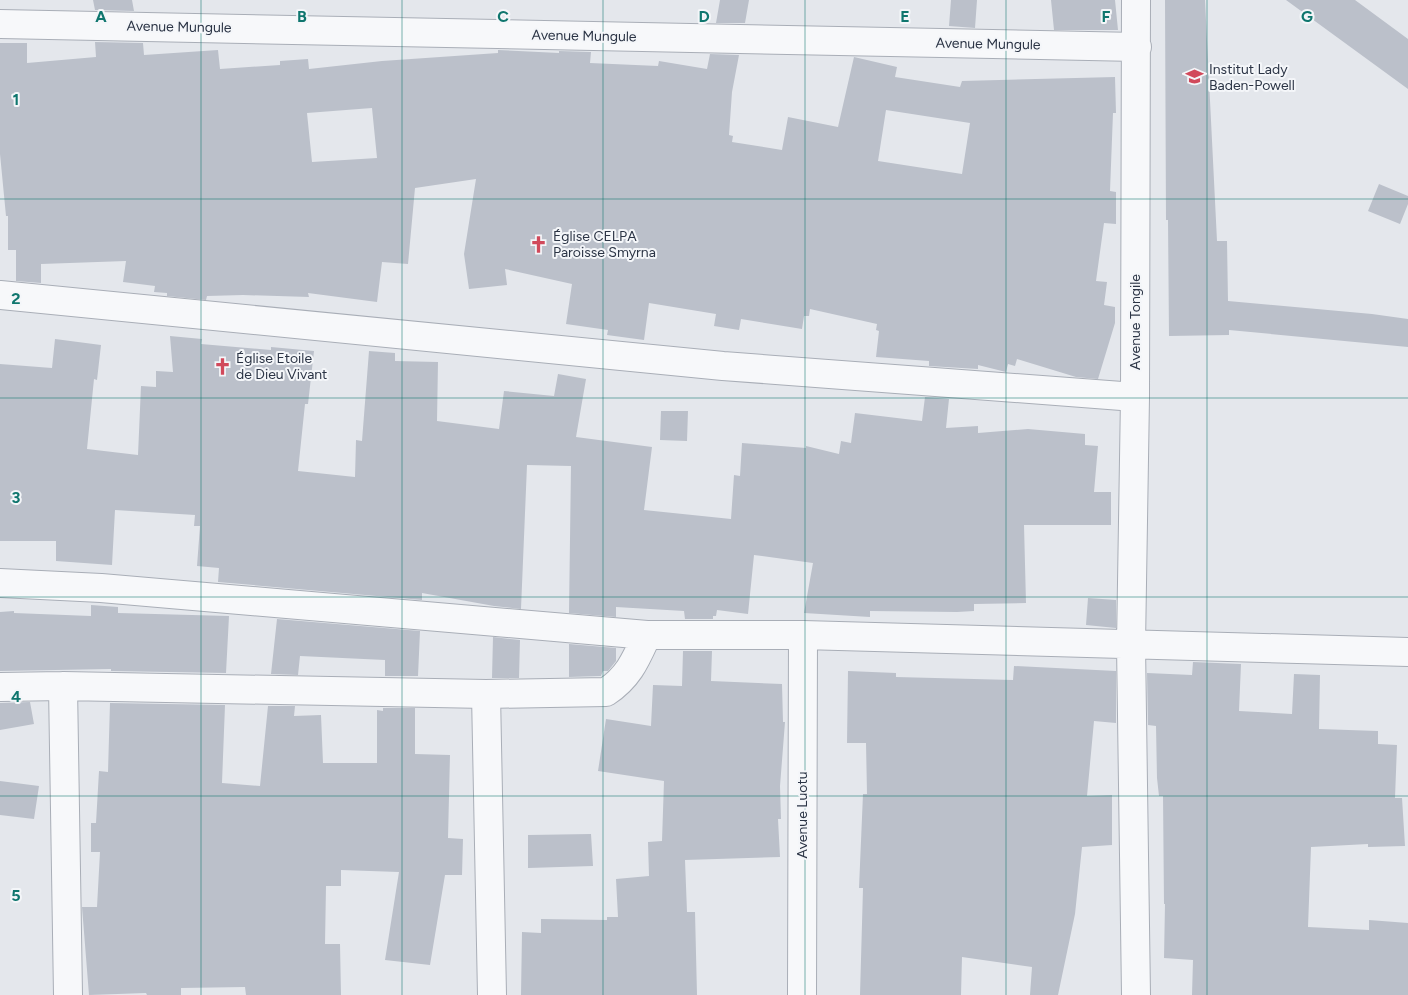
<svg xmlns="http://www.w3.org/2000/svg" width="1408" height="995" font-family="Figtree,sans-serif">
	<rect width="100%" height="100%" fill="#e4e7ec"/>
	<!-- building -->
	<path fill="#bbc0ca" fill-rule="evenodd" d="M93,0H132L134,11L95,10Z
		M720,0H749L745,23H716Z
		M951,0H977L975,28L949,26Z
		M1051,0H1115L1118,30H1054Z
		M1165,0H1205L1217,241H1227L1228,301L1372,314L1408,319V347L1229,330V335L1169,336L1168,220H1166Z
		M1286,0H1355L1408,39V89Z
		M95,42L143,43L144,55L218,50L220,69L280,65V61L308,59L309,69L382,61L498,53V50L559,53V51L591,52L590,63L658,66L659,61L707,69L710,54L739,55L732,92L729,135L733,136L732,142L782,150L788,117L838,127L854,57L897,67L895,77L960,87L962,81L1115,77L1116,113H1113L1110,191L1116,192V224L1104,223L1096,281L1107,282L1104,305L1115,307V323L1098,379L1076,377L1017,359L1015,366L1008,364L1006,372L978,365V369L929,366V361L876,357L879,331L876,330L877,324L810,309L809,316H804L802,329L741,319L739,330L714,326L716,314L649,303L644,340L607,335L608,330L566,324L572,284L505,269L507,285L469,289L464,254L476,179L415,188L408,264L382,262L377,302L308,293L309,297L243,295L207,296L206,300L167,296V293L154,292L155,286L123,282L126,261L41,264V283L16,281V250H8V216H6L0,154V43H27V63L96,57ZM372,108L377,158L312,162L307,113ZM886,110L970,123L962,174L878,161Z
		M1379,184L1408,196V204L1400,224L1368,211Z
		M170,336L202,339L201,344L271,350V347L314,351L308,404H305L298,471L355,477L356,440L362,441L369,351L395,353V361L438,362L437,421L499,429L504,391L554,396L558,374L586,379L576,437L652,447L644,510L731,519L734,475L740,476L742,443L806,448V446L839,454L841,441L851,443L855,413L922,421L925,397L949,399L946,428L978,426V433L1028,429L1085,434V445L1098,446L1094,492H1111V525H1024L1026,603L974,604V611L957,612L870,611V617L804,613L813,563L754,555L748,614L717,610L716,616H713V619H685L684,611L616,607V617L569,613L571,466L527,465L521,609L494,606L422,593V600L218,582L219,568L197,566L200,526H194L195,515L115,510L112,565L56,561V541H0V364L52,368L55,339L101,345L97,380L94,379L87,449L138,455L141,386L156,387V371L173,372Z
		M661,411H688L687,441L660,440Z
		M1088,598L1116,600V628L1086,625Z
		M91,605L118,607V613L229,616L226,673L111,671V669L0,671V612L14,611V613L91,616Z
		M277,619L420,631L418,676H385V660L300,656L298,675L271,674Z
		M493,637L520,640L519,678H492Z
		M569,644L616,648V661L608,671H603L601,676L569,677Z
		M683,651H712L711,681L782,684L783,722H785L780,786L781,819H778L780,857L685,860L687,912H695L697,995H521L522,932L541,933V919L607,920V917H618L616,879L649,876L648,842L662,841L664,781L598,771L606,719L651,726L653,685L682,686Z
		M1193,662L1241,664L1239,711L1292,714L1294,674L1320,675L1319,729L1378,731V744L1397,745L1395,798H1402L1405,846L1368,847V844L1311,847L1308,927L1369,930V920L1408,923V995H1192L1193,960L1164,958L1165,904H1164L1163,796H1159L1157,778L1156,726L1148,725L1147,673L1192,675Z
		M1014,666L1116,671V723L1094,721L1087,796L1112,795V845L1082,847L1075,914L1058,995H1030L1032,967L962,957L961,995H860L863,888H859L863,794H867L866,743H847L848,671L896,673V677L1013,680Z
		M30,702L34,724L0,730V703Z
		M110,703L225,705L222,783L260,786L268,706H295L294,716L321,715L323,763H377V710L383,711V708H415V754L450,755L448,838L463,839L462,875H445L430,965L385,960L399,872L341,870V886H326L325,944H340L341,995H246L245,987L181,988V995H147L146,993L89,995L82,907H97L100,852H91V823H96L99,771L108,772Z
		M0,781L39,786L34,819L0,815Z
		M591,834L593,866L528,868V835Z"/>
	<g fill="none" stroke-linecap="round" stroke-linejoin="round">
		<defs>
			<path id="minor" d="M0,24L1137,47
				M0,295L723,366L1135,397
				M0,583L101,588L647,635H803L1408,652
				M63,686L68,995
				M0,687L63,686L486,694L606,692C629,677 636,659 647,635
				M486,694L492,995
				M802,995L803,635
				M1136,995L1131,645L1135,397L1136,0"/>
		</defs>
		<!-- minor casing -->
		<use href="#minor" stroke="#a9aeb7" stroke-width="30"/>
		<!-- minor -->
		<use href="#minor" stroke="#f7f8fa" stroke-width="28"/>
	</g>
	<!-- grid -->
	<path fill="none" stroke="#0f766e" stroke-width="1" stroke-opacity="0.55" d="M201,0V995M402,0V995M603,0V995M805,0V995M1006,0V995M1207,0V995M0,199H1408M0,398H1408M0,597H1408M0,796H1408"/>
	<!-- icons -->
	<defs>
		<symbol id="school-bare" viewBox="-9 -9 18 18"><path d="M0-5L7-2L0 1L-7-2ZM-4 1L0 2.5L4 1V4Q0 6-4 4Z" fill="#d1495b" stroke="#f4f6f9" stroke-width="2.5" paint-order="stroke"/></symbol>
		<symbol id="church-bare" viewBox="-9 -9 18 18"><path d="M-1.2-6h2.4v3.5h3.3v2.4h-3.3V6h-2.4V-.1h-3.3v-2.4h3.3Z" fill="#d1495b" stroke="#f4f6f9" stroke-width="2.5" paint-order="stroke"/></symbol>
	</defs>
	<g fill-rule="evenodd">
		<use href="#school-bare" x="1182" y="64" width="25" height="25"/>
		<use href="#church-bare" x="526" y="232" width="25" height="25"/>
		<use href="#church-bare" x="210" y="354" width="25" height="25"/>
	</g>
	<g text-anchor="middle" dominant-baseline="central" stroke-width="4" stroke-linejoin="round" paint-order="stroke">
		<!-- street labels -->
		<g font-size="14" fill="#2b3445" stroke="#f4f6f9">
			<text transform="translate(179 27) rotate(1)">Avenue Mungule</text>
			<text transform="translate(584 36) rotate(1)">Avenue Mungule</text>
			<text transform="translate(988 44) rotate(1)">Avenue Mungule</text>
			<text transform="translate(1135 322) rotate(-90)">Avenue Tongile</text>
			<text transform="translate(802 815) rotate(-90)">Avenue Luotu</text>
		</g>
		<!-- poi labels -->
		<g font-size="14" fill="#2b3445" stroke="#f4f6f9" text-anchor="start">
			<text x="1209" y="69">Institut Lady<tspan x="1209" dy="16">Baden-Powell</tspan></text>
			<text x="553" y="236">Église CELPA<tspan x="553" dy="16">Paroisse Smyrna</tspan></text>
			<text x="236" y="358">Église Etoile<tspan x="236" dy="16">de Dieu Vivant</tspan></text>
		</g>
	</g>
	<g font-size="16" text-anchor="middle" font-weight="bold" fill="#0f766e" stroke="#f4f6f9" stroke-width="4" stroke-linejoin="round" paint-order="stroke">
		<text x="101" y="22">A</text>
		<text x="302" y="22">B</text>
		<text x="503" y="22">C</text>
		<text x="704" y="22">D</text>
		<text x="905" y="22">E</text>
		<text x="1106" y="22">F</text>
		<text x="1307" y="22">G</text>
		<text x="16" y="105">1</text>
		<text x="16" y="304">2</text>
		<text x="16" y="503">3</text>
		<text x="16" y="702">4</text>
		<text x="16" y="901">5</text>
	</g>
</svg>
